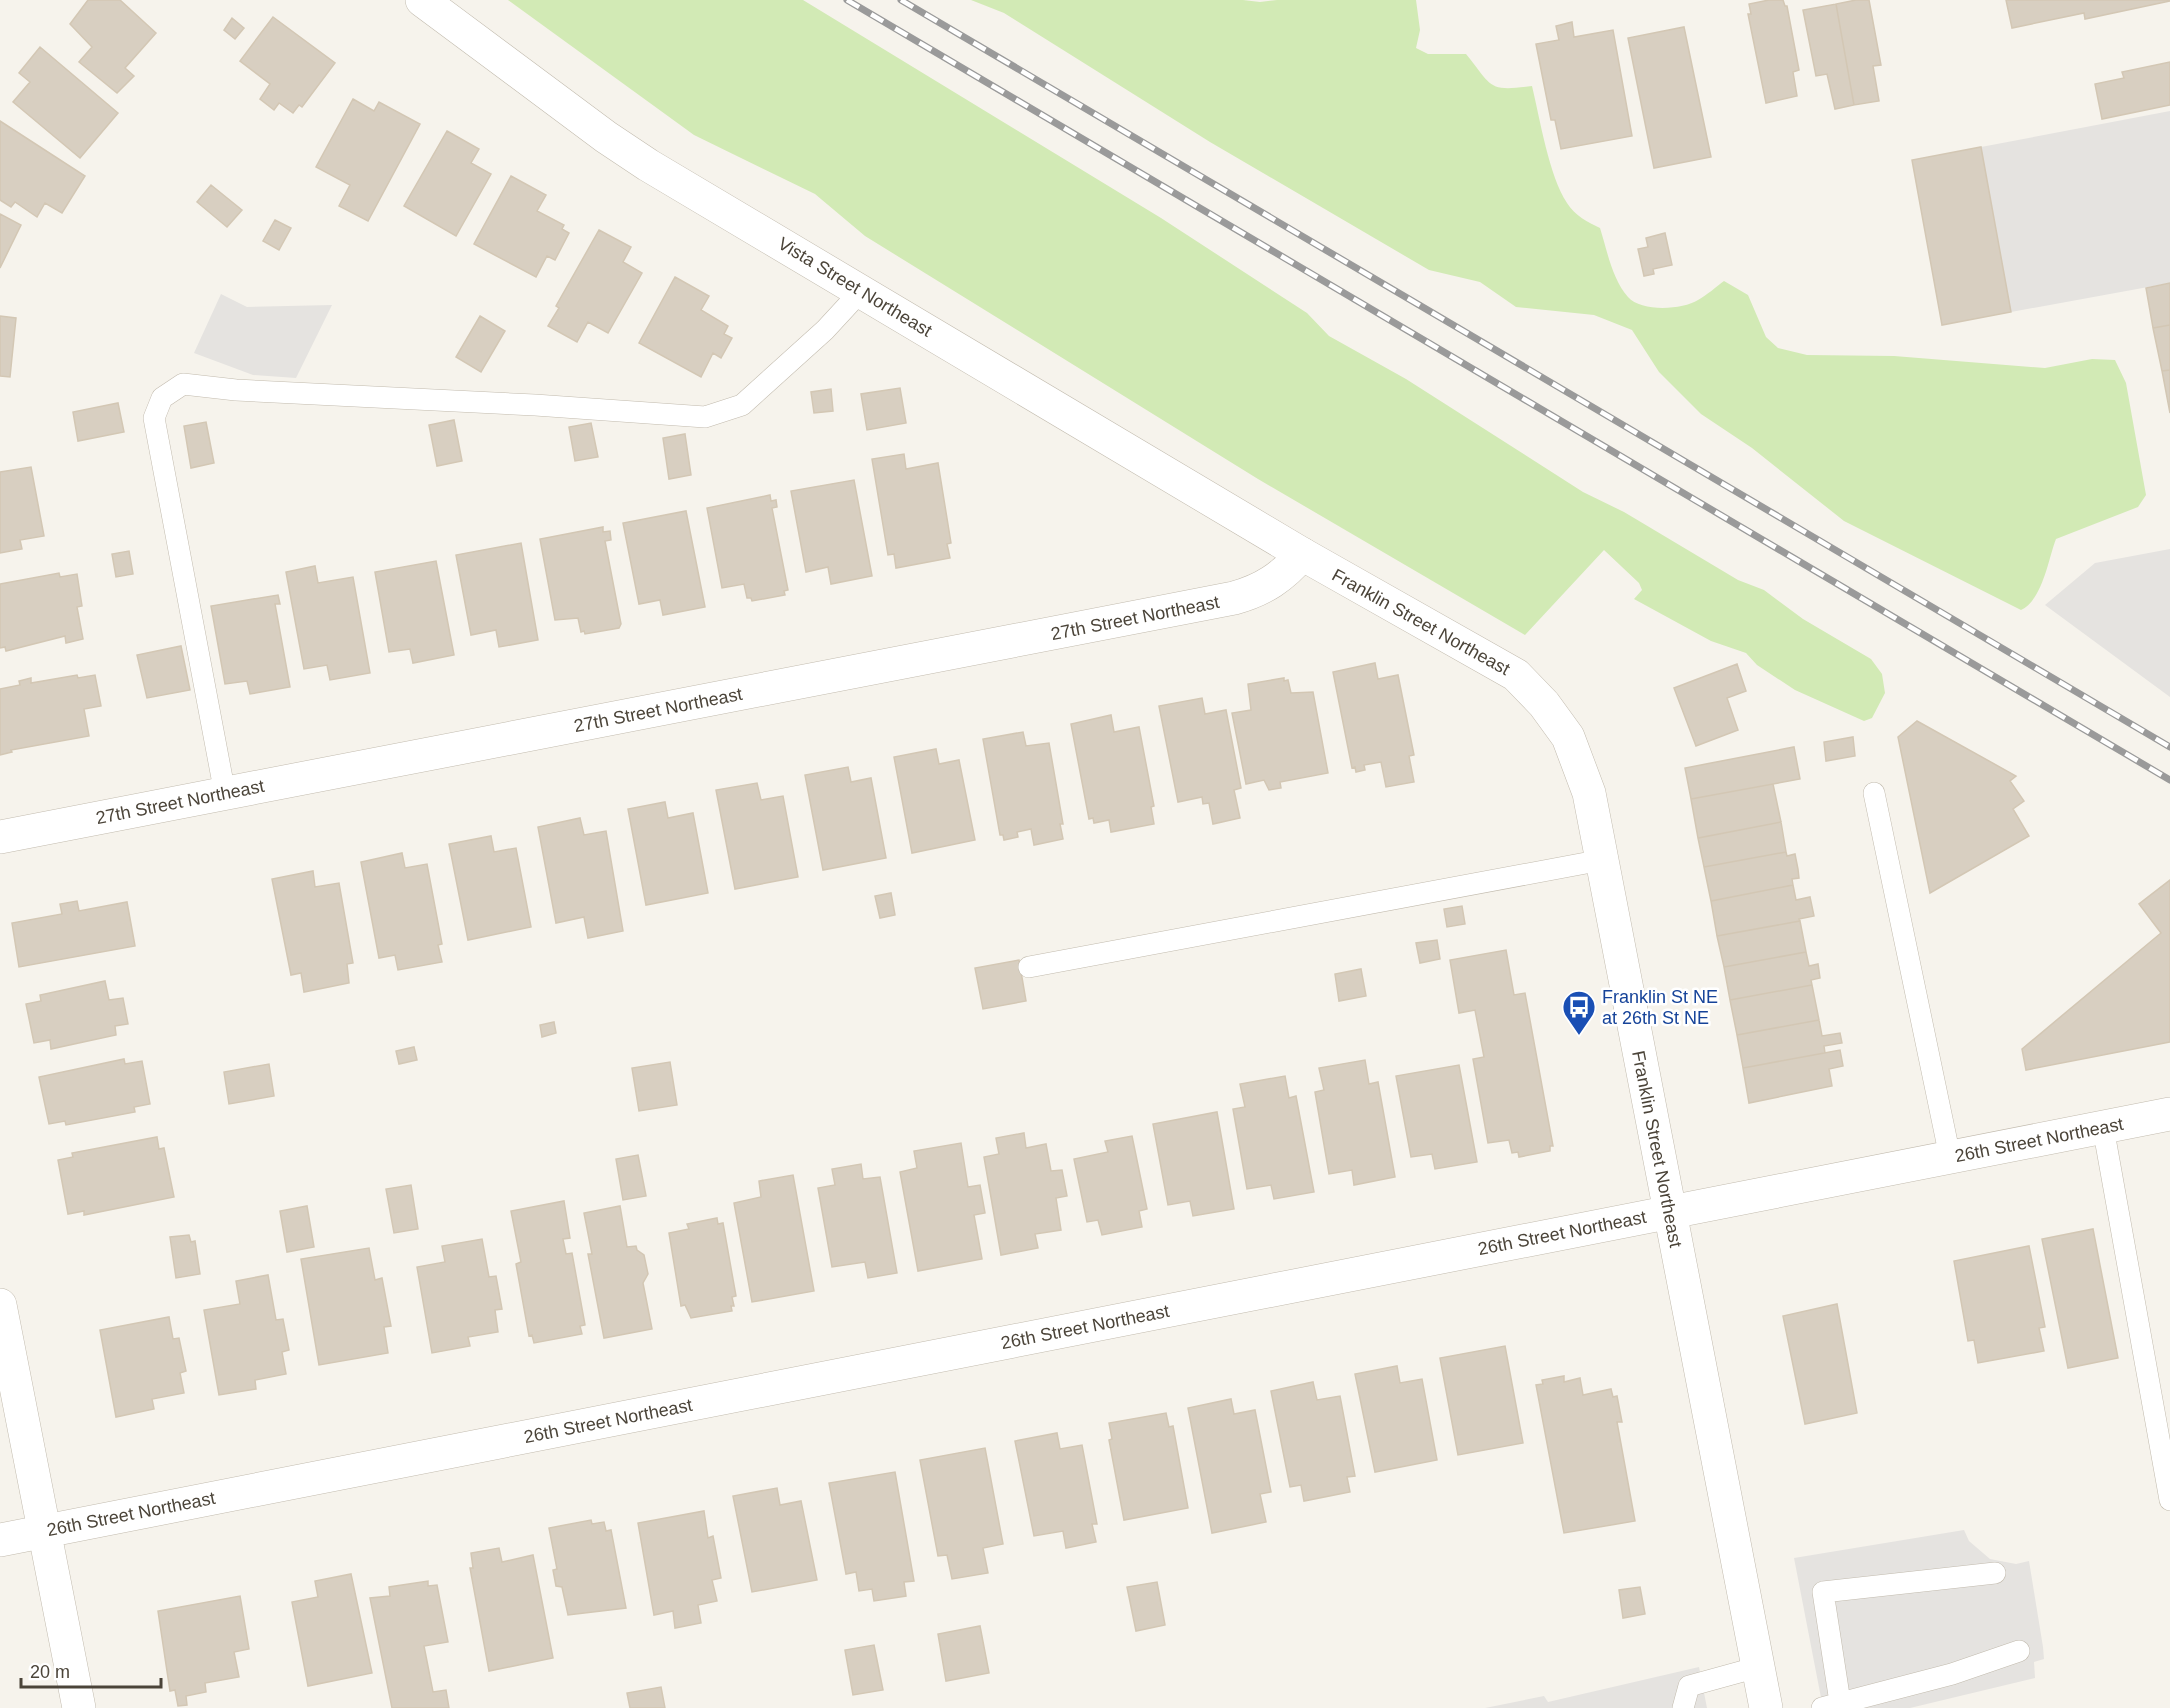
<svg xmlns="http://www.w3.org/2000/svg" width="2170" height="1708" font-family="Arial,sans-serif">
	<rect width="100%" height="100%" fill="#f6f3ec"/>
	<!-- green -->
	<path fill="#d2eab5" d="M508,0H803L1161,218L1307,313L1329,336L1406,379L1583,492L1624,512L1738,580L1764,590L1803,619L1871,659L1882,674L1885,693L1872,718L1864,721L1795,690L1757,665L1746,653L1711,641L1634,599L1642,590L1639,583L1604,550L1525,635L1258,479L865,236L815,194L694,135Z
		M971,0H1243L1260,2L1277,0H1416L1420,30L1416,48L1428,54H1466C1493,87 1487,92 1532,86C1540,119 1549,176 1567,203C1575,216 1588,222 1600,228C1607,250 1612,279 1628,297C1641,312 1682,310 1698,300C1707,295 1716,287 1724,281L1748,295L1766,337L1778,348L1807,355L1894,356L2045,368L2092,359L2115,360L2126,383L2146,495L2138,507L2056,539C2048,560 2043,599 2021,610L1844,521L1752,448L1701,414L1659,372L1632,330L1594,315L1516,307L1480,282L1429,270L1210,142L1004,13Z"/>
	<!-- parking -->
	<path fill="#e5e3e0" d="M2170,111V283L2011,312L1981,147Z
		M221,294L247,307L332,305L296,378L253,375L194,353Z
		M2170,549V697L2045,605L2095,563Z
		M1964,1530L1969,1541L1990,1559L2016,1564L2029,1561L2043,1647L2044,1659L2034,1662L2035,1678L1910,1708H1823L1794,1558Z
		M1699,1667L1707,1708H1485L1544,1696L1548,1702Z"/>
	<!-- building -->
	<path fill="#d8cfc1" stroke="#d3c7b4" stroke-width="1.5" d="M88,0H120L156,33L125,68L134,76L117,93L79,62L92,47L70,24Z
		M1769,0H1783L1785,6H1787L1799,70L1793,72L1797,96L1766,103L1748,14H1751L1749,4Z
		M1856,0H1869L1881,65L1873,66L1879,101L1854,105L1836,4Z
		M2006,0H2170V1L2085,19L2084,13L2012,28Z
		M1836,4L1854,105L1835,109L1827,74L1816,76L1803,10Z
		M273,17L335,63L302,107L299,105L293,113L279,103L274,110L260,99L270,84L240,61Z
		M232,18L244,28L235,39L224,30Z
		M1572,22L1574,37L1613,30L1632,136L1561,149L1555,120H1551L1536,44L1559,40L1556,26Z
		M1684,27L1711,157L1654,168L1628,38Z
		M40,47L118,113L80,158L13,102L30,82L19,73Z
		M2170,62V105L2102,119L2095,84L2124,78L2122,72Z
		M353,99L374,111L379,102L420,124L368,221L339,206L350,185L316,167Z
		M0,121L85,176L62,213L45,203L37,217L15,202L11,207L0,200Z
		M447,131L479,149L471,163L491,174L456,236L404,206Z
		M1981,147L2011,312L1942,325L1912,160Z
		M511,176L546,195L537,211L564,225L562,229L569,233L555,260L547,256L536,277L474,244Z
		M211,185L242,210L227,227L197,202Z
		M0,214L21,225L0,268Z
		M275,220L291,228L279,250L263,241Z
		M599,230L631,247L623,262L642,273L608,333L588,322L577,342L548,326L559,308L556,306Z
		M1665,233L1672,265L1653,269L1654,274L1644,276L1638,249L1648,247L1646,238Z
		M675,277L709,296L701,310L728,326L724,334L732,338L721,358L713,353L701,377L639,343Z
		M2170,283V325L2153,328L2146,288Z
		M0,316L16,318L10,377L0,376Z
		M480,316L505,331L481,372L456,357Z
		M2170,325V370L2162,371L2153,328Z
		M2170,370V413L2162,371Z
		M900,388L906,423L867,430L861,394Z
		M831,389L833,411L814,413L811,392Z
		M118,403L124,432L78,441L73,412Z
		M454,420L462,461L437,466L429,425Z
		M206,422L214,463L191,468L184,426Z
		M591,423L598,457L575,461L569,427Z
		M685,434L691,475L669,479L663,438Z
		M904,454L906,469L938,463L951,543L947,544L950,558L896,568L894,554L888,555L872,459Z
		M31,467L44,536L20,540L22,549L0,553V472Z
		M854,480L872,576L831,584L828,567L806,572L791,491Z
		M770,495L771,501L776,500L777,507L772,508L788,590L784,591L785,595L752,601L751,598H747L744,584L722,588L707,508Z
		M686,511L705,607L663,615L660,600L639,604L623,523Z
		M603,527V532L610,531L611,540L605,541L621,624L619,628L585,634L584,631L581,632L578,618L555,620L540,539Z
		M521,543L538,640L499,647L496,630L471,635L456,555Z
		M129,551L133,574L116,577L112,554Z
		M436,561L454,655L413,663L410,649L389,652L375,572Z
		M315,566L318,583L353,577L370,673L330,680L327,665L304,669L286,572Z
		M59,573L60,577L77,574L82,606L77,607L83,639L66,643L65,636L6,651L5,647L0,648V584Z
		M278,595L280,604H275L290,687L250,694L247,681L225,684L211,606Z
		M181,646L190,690L147,698L137,655Z
		M1375,663L1378,679L1398,675L1414,755L1409,756L1414,782L1386,787L1381,762L1364,765L1365,770L1356,772L1355,767L1352,768L1333,672Z
		M1737,664L1746,691L1727,698L1738,730L1696,746L1674,688Z
		M77,675L78,678L95,675L101,706L84,709L89,736L11,750L12,752L0,755V689L20,685L19,681L31,678V683Z
		M1284,678V681L1288,680L1291,693L1313,692L1328,773L1280,782L1281,788L1269,790L1264,780L1246,784L1232,713L1251,710L1248,684Z
		M1202,698L1205,714L1226,710L1241,788L1234,790L1240,818L1213,824L1209,803L1203,804L1202,797L1178,802L1159,706Z
		M1111,715L1114,732L1139,727L1154,806L1151,807L1154,824L1111,832L1109,820L1094,823L1093,818L1089,819L1071,724Z
		M1917,721L2016,776L2010,781L2024,801L2013,809L2029,836L1930,893L1898,737Z
		M1023,732L1026,746L1049,743L1063,824H1060L1063,839L1034,845L1031,829L1017,832L1018,837L1004,840L1003,835H1000L983,739Z
		M1853,737L1855,756L1826,761L1824,742Z
		M1794,747L1800,779L1691,799L1685,768Z
		M936,749L939,764L959,760L975,840L912,853L894,757Z
		M848,767L851,782L871,778L886,858L823,870L805,775Z
		M757,783L761,800L783,796L798,877L735,889L716,790Z
		M1773,784L1781,822L1698,838L1691,799Z
		M665,802L668,818L693,813L708,893L646,905L628,809Z
		M580,818L584,835L606,831L623,931L588,938L584,917L556,923L538,827Z
		M1781,822L1786,852L1704,867L1698,838Z
		M491,836L494,852L516,848L531,927L468,940L449,844Z
		M1786,852L1787,856L1795,854L1798,869L1799,878L1792,879L1793,885L1711,901L1704,867Z
		M402,853L405,868L427,864L442,944L438,945L442,962L398,970L395,955L379,958L361,862Z
		M313,871L315,887L339,883L353,963L347,964L349,983L304,992L301,973L291,975L272,879Z
		M2170,880V1042L2026,1070L2022,1049L2161,933L2139,904Z
		M1793,885L1796,900L1810,897L1814,916L1799,919L1800,921L1717,936L1711,901Z
		M891,893L895,915L880,918L875,896Z
		M77,901L79,911L127,902L135,946L19,967L12,923L62,914L60,904Z
		M1462,906L1465,924L1447,927L1444,909Z
		M1800,921L1806,952L1724,967L1717,936Z
		M1437,940L1440,959L1420,963L1416,943Z
		M1506,950L1514,995L1525,993L1553,1146H1550V1151L1519,1157L1518,1152L1512,1153L1509,1140L1488,1143L1473,1059L1484,1057L1475,1010L1459,1013L1450,960Z
		M1806,952L1809,966L1818,964L1820,978L1811,980L1812,985L1730,1000L1724,967Z
		M1019,960L1026,1001L983,1009L975,968Z
		M1361,969L1366,996L1339,1001L1335,974Z
		M105,981L109,1000L123,998L128,1024L115,1026L116,1035L51,1049L50,1040L34,1043L26,1004L41,1001L40,995Z
		M1812,985L1819,1020L1737,1035L1730,1000Z
		M1819,1020L1822,1036L1840,1033L1842,1043L1824,1046L1825,1053L1743,1068L1737,1035Z
		M554,1022L556,1033L542,1037L540,1025Z
		M414,1047L417,1060L399,1064L396,1051Z
		M1840,1050L1843,1066L1829,1069L1832,1086L1749,1103L1743,1068Z
		M124,1059L125,1064L142,1061L150,1104L134,1107L135,1112L66,1125L65,1121L49,1124L39,1077Z
		M1365,1060L1369,1084L1378,1082L1395,1177L1354,1185L1352,1170L1329,1174L1315,1092L1324,1090L1319,1068Z
		M670,1062L677,1105L639,1111L632,1068Z
		M269,1064L274,1096L229,1104L224,1072Z
		M1459,1065L1477,1162L1435,1169L1432,1154L1411,1157L1396,1076Z
		M1285,1076L1289,1098L1296,1096L1314,1192L1274,1199L1271,1185L1247,1189L1233,1109L1245,1107L1240,1084Z
		M1217,1112L1234,1209L1193,1216L1190,1201L1168,1205L1153,1124Z
		M1024,1133L1026,1148L1046,1144L1051,1171L1062,1170L1067,1196L1056,1198L1061,1230L1035,1234L1038,1248L1001,1255L984,1157L999,1154L996,1138Z
		M1132,1136L1147,1209L1139,1211L1142,1227L1102,1235L1098,1220L1087,1222L1074,1159L1108,1152L1105,1141Z
		M157,1137L159,1149L164,1148L174,1197L84,1215V1211L68,1214L58,1160L73,1157L72,1153Z
		M961,1143L968,1187L980,1185L985,1213L974,1215L982,1259L918,1271L900,1172L917,1168L914,1151Z
		M638,1155L646,1196L623,1200L616,1159Z
		M861,1164L863,1179L880,1177L897,1273L868,1278L865,1262L832,1267L818,1188L835,1185L832,1169Z
		M793,1175L814,1291L752,1302L734,1203L761,1197L759,1181Z
		M411,1185L418,1229L394,1233L386,1189Z
		M564,1201L570,1238L563,1239L566,1254L572,1253L585,1325L580,1326L582,1334L534,1343L532,1335L529,1336L516,1264L521,1262L511,1211Z
		M307,1206L314,1247L287,1252L280,1211Z
		M620,1206L627,1247L636,1246L637,1250L644,1255L648,1274L643,1283L652,1329L604,1338L588,1254H592L584,1213Z
		M717,1218L718,1224L723,1223L736,1296L732,1297L734,1306H731L732,1311L691,1318L685,1305L681,1306L669,1233L689,1229L687,1224Z
		M2093,1229L2118,1358L2068,1368L2042,1239Z
		M189,1235L191,1242L195,1241L200,1274L176,1278L170,1237Z
		M482,1239L489,1277L496,1276L502,1309L495,1310L498,1332L468,1337L470,1346L432,1353L417,1267L445,1262L442,1246Z
		M2029,1246L2045,1327L2039,1328L2044,1351L1978,1363L1974,1340L1968,1341L1954,1261Z
		M369,1248L375,1280L382,1278L391,1326L384,1327L388,1353L319,1365L301,1259Z
		M268,1275L276,1320L283,1319L289,1350L282,1352L286,1374L255,1380L256,1389L219,1395L204,1310L240,1304L236,1281Z
		M1837,1304L1857,1413L1805,1424L1783,1316Z
		M169,1317L173,1339L179,1338L186,1371L180,1373L184,1393L152,1399L154,1409L116,1417L100,1330Z
		M1505,1346L1523,1443L1458,1455L1440,1358Z
		M1397,1366L1400,1383L1422,1379L1437,1460L1375,1472L1355,1374Z
		M1564,1376V1382L1580,1378L1583,1395L1611,1389L1613,1397L1617,1396L1622,1422H1617L1635,1521L1564,1533L1536,1385L1543,1384L1542,1380Z
		M1313,1382L1317,1400L1340,1396L1355,1476L1347,1477L1350,1492L1304,1501L1301,1485L1290,1487L1271,1391Z
		M1231,1399L1234,1414L1255,1410L1271,1492L1260,1494L1266,1522L1212,1533L1188,1408Z
		M1166,1413L1169,1427L1173,1426L1188,1508L1124,1520L1109,1440L1112,1439L1109,1423Z
		M1057,1433L1060,1449L1082,1445L1097,1524H1092L1096,1542L1066,1548L1063,1531L1034,1536L1015,1441Z
		M985,1448L1003,1544L983,1548L988,1573L952,1579L947,1555L938,1556L920,1460Z
		M895,1472L914,1581L904,1582L906,1596L874,1601L872,1589L859,1591L856,1572L846,1574L829,1483Z
		M777,1488L780,1505L801,1501L817,1580L752,1592L733,1496Z
		M704,1511L708,1538L713,1536L721,1578L712,1580L717,1601L698,1605L701,1623L675,1628L673,1611L654,1615L638,1523Z
		M591,1520L592,1524L604,1522L606,1531L611,1530L626,1608L568,1615L562,1587L556,1586L553,1570L557,1569L549,1528Z
		M499,1548L502,1562L533,1555L553,1658L489,1671L470,1568H473L471,1553Z
		M351,1574L372,1673L308,1686L292,1602L318,1597L315,1581Z
		M428,1581V1586L437,1585L448,1642L424,1646L433,1692L446,1690L449,1708H392L370,1598L390,1596L389,1587Z
		M1157,1582L1165,1625L1136,1631L1127,1587Z
		M1640,1587L1645,1614L1623,1618L1619,1590Z
		M240,1596L249,1649L234,1652L239,1677L205,1683L206,1692L186,1696L187,1705L178,1706L175,1690L170,1691L158,1611Z
		M980,1626L989,1673L946,1681L938,1634Z
		M874,1645L883,1690L853,1695L845,1650Z
		M661,1687L665,1708H630L627,1693Z"/>
	<g fill="none" stroke-linecap="round" stroke-linejoin="round">
		<defs>
			<path id="service" d="M1874,793L1950,1157
				M225,794L154,418L162,398L183,384L236,390L535,405L705,417L742,405L825,330L861,291
				M1029,967L1602,860
				M2103,1127L2170,1500
				M1840,1702L1823,1592L1995,1573
				M1683,1708L1689,1686L1758,1667
				M1822,1708L1952,1674L2019,1651"/>
			<path id="minor" d="M0,837L1234,598C1263,590 1283,577 1302,554
				M0,1305L79,1708
				M0,1540L2170,1114"/>
			<path id="tertiary" d="M422,0L606,137L648,165L1302,554L1516,675L1544,704L1568,737L1589,793L1766,1708"/>
		</defs>
		<!-- service casing -->
		<use href="#service" stroke="#c2bbae" stroke-width="22"/>
		<!-- minor casing -->
		<use href="#minor" stroke="#c2bbae" stroke-width="34"/>
		<!-- tertiary casing -->
		<use href="#tertiary" stroke="#c2bbae" stroke-width="34"/>
		<!-- service -->
		<use href="#service" stroke="#fff" stroke-width="21"/>
		<!-- minor -->
		<use href="#minor" stroke="#fff" stroke-width="33"/>
		<!-- tertiary -->
		<use href="#tertiary" stroke="#fff" stroke-width="33"/>
		<defs>
			<path id="rail" d="M847,0L2170,780
				M901,0L2170,747"/>
		</defs>
		<!-- rail casing -->
		<use href="#rail" stroke="#9a9a9a" stroke-width="7"/>
		<!-- rail -->
		<use href="#rail" stroke="#fff" stroke-width="4.5" stroke-dasharray="14" stroke-linecap="butt"/>
	</g>
	<!-- icons -->
	<defs>
		<symbol id="bus-pin" viewBox="-11 -11 22 30"><path d="M0 17L-7.5 6A9.5 9.5 0 1 1 7.5 6Z" fill="#1a4fb4" stroke="#fff"/><path d="M-5-6H5V4H4V6H2V4H-2V6H-4V4H-5ZM-3.5-4V0h7V-4ZM-3.5 1.2v1.5H-2V1.2ZM2 1.2v1.5H3.5V1.2Z" fill="#fff"/></symbol>
	</defs>
	<g fill-rule="evenodd">
		<use href="#bus-pin" x="1560" y="988" width="38" height="52"/>
	</g>
	<g text-anchor="middle" dominant-baseline="central" stroke-width="5" stroke-linejoin="round" paint-order="stroke">
		<!-- street labels -->
		<g font-size="18" fill="#4b4439" stroke="#fff">
			<text transform="translate(855 287) rotate(31)">Vista Street Northeast</text>
			<text transform="translate(1135 618) rotate(-11)">27th Street Northeast</text>
			<text transform="translate(1421 622) rotate(29)">Franklin Street Northeast</text>
			<text transform="translate(658 710) rotate(-11)">27th Street Northeast</text>
			<text transform="translate(180 802) rotate(-11)">27th Street Northeast</text>
			<text transform="translate(2039 1140) rotate(-11)">26th Street Northeast</text>
			<text transform="translate(1657 1149) rotate(79)">Franklin Street Northeast</text>
			<text transform="translate(1562 1233) rotate(-11)">26th Street Northeast</text>
			<text transform="translate(1085 1327) rotate(-11)">26th Street Northeast</text>
			<text transform="translate(608 1421) rotate(-11)">26th Street Northeast</text>
			<text transform="translate(131 1514) rotate(-11)">26th Street Northeast</text>
		</g>
		<!-- transit labels -->
		<g font-size="18" fill="#164399" stroke="#fff" text-anchor="start">
			<text x="1602" y="997">Franklin St NE<tspan x="1602" dy="21">at 26th St NE</tspan></text>
		</g>
	</g>
	<!-- scale -->
	<path d="M21 1678v9h140v-9" fill="none" stroke="#4b4439" stroke-width="3"/>
	<text x="30" y="1678" font-size="18" fill="#4b4439" stroke="#ffffff" stroke-width="4.5" paint-order="stroke">20 m</text>
</svg>
